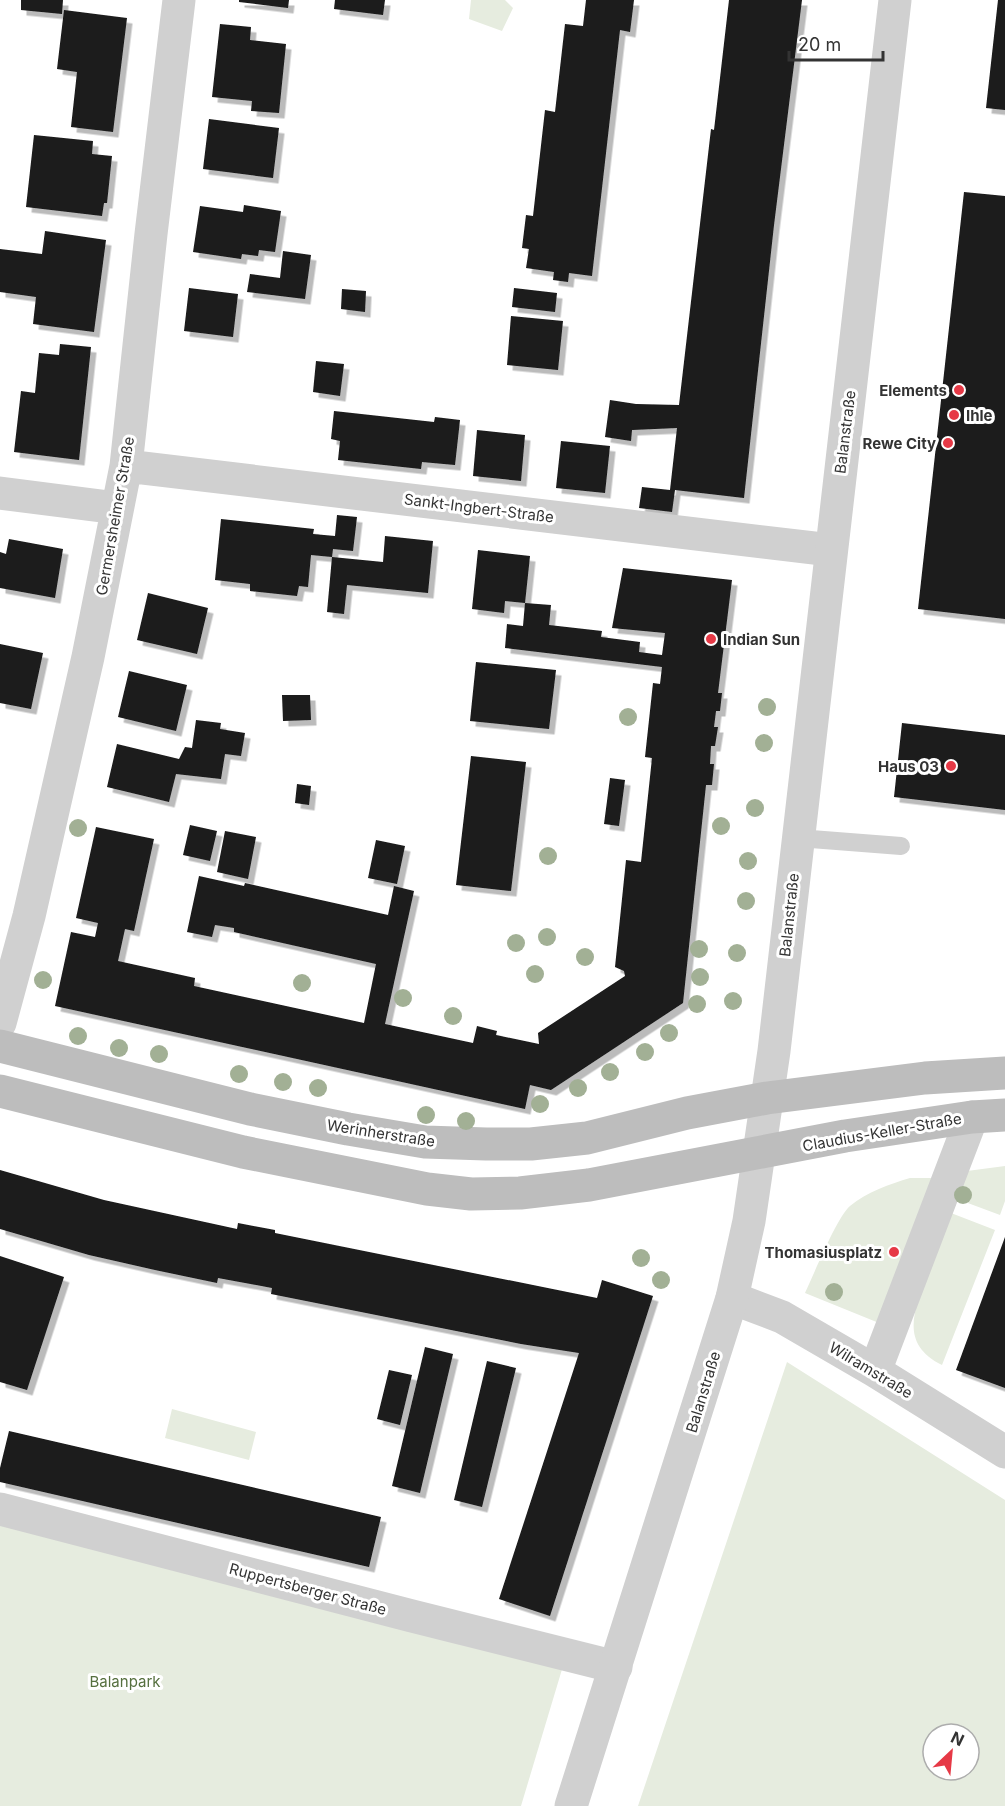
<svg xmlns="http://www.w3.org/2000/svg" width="1005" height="1806" font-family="Inter,sans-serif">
	<defs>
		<filter id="shadow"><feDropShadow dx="5.5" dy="5.5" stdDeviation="0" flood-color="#0004"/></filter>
	</defs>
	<rect width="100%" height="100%" fill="#fff"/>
	<!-- green -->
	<path fill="#e6ecdf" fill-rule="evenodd" d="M471,0H505L513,8L502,31L469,19Z
		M1005,1166V1201L1000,1215L957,1199L967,1171Z
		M910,1178H936L879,1323L805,1293C814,1274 837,1217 850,1206C867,1192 890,1184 910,1178Z
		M951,1213L995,1230L942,1365C898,1343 915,1309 928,1273C936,1253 943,1233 951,1213Z
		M787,1362L1005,1500V1806H638ZM933,1734H969V1770H933Z
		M172,1409L256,1432L249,1460L165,1438Z
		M0,1520L563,1666L521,1806H0Z"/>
	<!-- building -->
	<path fill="#1a1a1a" filter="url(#shadow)" d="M21,0H63L62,14L21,10Z
		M239,0H289L288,8L239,2Z
		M335,0H385L383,15L334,9Z
		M586,0H634L630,32L620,30L592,276L569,273L568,282L553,280L554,272L526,268L529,249L522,248L526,215L533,216L545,110L555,112L565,24L583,26Z
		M729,0H802L774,225L744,498L675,490L672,512L639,508L642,487L670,490L677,428L632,430L631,441L605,437L610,400L636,404L679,405L711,129L714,130Z
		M998,0H1005V110L986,108Z
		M64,10L127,18L113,132L71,127L77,72L57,69Z
		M220,24L251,27L250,40L286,44L279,113L251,111L252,101L212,97Z
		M209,119L279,128L273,178L203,169Z
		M34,135L93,141L92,154L112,156L107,203H104L102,216L26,207Z
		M964,192L1005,196V619L918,609Z
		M244,205L281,211L275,252L259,250L258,256L242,254L241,259L193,252L200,206L243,212Z
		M45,231L106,240L94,332L33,324L36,297L0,292V249L42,254Z
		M283,251L311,255L305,299L247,292L250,274L280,278Z
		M189,288L238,294L233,337L184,331Z
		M514,288L557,293L555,312L512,307Z
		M342,289L366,291L365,312L341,309Z
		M511,316L563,321L558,370L507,365Z
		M60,344L91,347L79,460L14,452L21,391L35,393L39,353L59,355Z
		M316,361L344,364L340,396L313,392Z
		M334,411L434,422L435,417L460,420L455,465L422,462L421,469L338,460L340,441L331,439Z
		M477,430L525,435L521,481L473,476Z
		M561,441L610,446L605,493L556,488Z
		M337,515L357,517L353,551L333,549L332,557L311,555L308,587L299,586L297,596L250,591V584L215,580L221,519L314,529L313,534L335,536Z
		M385,536L433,541L428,593L347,585L344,614L327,612L332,557L383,562Z
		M9,539L63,549L55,598L0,588V552L6,554Z
		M478,550L530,556L525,603L505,601L504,613L472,609Z
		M623,568L732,580L718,693H722L720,711H716L714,727H718L715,746H711L710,764H714L712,785H706L683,1003L551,1090L530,1085L525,1109L55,1006L71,932L95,937L98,923L76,918L96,827L154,839L134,931L125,929L118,961L195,978L194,986L364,1023L376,964L234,932V928L215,925L212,937L187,932L199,876L244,886L245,883L388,915L394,886L414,891L385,1024L473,1043L477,1026L497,1031L496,1035L539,1044L538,1033L625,976L624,971L615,967L626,860L641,862L652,758L645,757L653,683L660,684L662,667L505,648L507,624L523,626L525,603L551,605L549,625L602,631L601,637L640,642L639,652L662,655L665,633L612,628Z
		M148,593L208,608L197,654L137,640Z
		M0,644L43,653L31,709L0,703Z
		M476,662L556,670L549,729L470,721Z
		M129,671L187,685L176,731L118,717Z
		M282,695H310L311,720L283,721Z
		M196,720L221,723L220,729L245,733L241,756L225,754L221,779L176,774L169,802L107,787L117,744L179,759L185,747L192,748Z
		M902,723L1005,735V810L894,797Z
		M471,756L526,762L511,891L456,885Z
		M610,778L625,780L619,826L604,824Z
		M297,784L311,786L309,805L295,803Z
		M190,825L217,831L210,861L183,855Z
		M225,831L256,837L248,879L217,872Z
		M376,840L405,846L397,884L368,878Z
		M0,1170L104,1200L237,1229L238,1223L275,1230V1233L597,1298L602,1280L653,1296L550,1616L499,1599L579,1353L521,1344L271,1294L272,1288L218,1278L217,1283L155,1270L89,1255L0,1229Z
		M1005,1237V1388L956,1370Z
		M0,1256L64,1277L27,1390L0,1382Z
		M425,1347L453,1354L420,1493L392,1486Z
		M487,1361L516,1368L482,1507L454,1500Z
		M389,1370L412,1375L400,1425L377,1419Z
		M9,1431L381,1517L369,1567L0,1482V1468Z"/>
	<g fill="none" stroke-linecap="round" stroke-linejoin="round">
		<!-- service -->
		<path stroke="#d0d0d0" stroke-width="18" d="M798,838L901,846"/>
		<!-- minor -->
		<path stroke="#d0d0d0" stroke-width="33" d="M126,466L831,550
			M0,493L117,508
			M0,1023L29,916L88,657L126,466L151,234L179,0
			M732,1298L782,1317L875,1371L1005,1452
			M875,1371L972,1117
			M0,1509L412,1616L616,1667"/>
		<!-- tertiary -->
		<path stroke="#d0d0d0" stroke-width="33" d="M571,1806L732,1298L749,1221L774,1051L895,0"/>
		<!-- secondary -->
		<path stroke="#bdbdbd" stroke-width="33" d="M0,1046L250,1109L348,1129L425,1142L486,1144H531L587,1138L687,1113L767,1098L925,1078L1005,1073
			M0,1091L243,1152L427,1189L471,1194L520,1193L589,1185L845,1136L972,1117L1005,1115"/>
	</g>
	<!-- trees -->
	<g fill="#a2b095">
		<circle cx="767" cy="707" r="9"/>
		<circle cx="628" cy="717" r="9"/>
		<circle cx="764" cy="743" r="9"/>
		<circle cx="755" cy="808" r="9"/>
		<circle cx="721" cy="826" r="9"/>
		<circle cx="78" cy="828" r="9"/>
		<circle cx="548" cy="856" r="9"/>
		<circle cx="748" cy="861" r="9"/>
		<circle cx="746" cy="901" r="9"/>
		<circle cx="547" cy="937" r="9"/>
		<circle cx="516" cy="943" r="9"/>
		<circle cx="699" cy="949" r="9"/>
		<circle cx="737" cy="953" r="9"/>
		<circle cx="585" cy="957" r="9"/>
		<circle cx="535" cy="974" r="9"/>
		<circle cx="700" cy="977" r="9"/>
		<circle cx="43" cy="980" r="9"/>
		<circle cx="302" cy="983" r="9"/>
		<circle cx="403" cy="998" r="9"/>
		<circle cx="733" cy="1001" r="9"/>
		<circle cx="697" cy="1004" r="9"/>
		<circle cx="453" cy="1016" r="9"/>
		<circle cx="669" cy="1033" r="9"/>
		<circle cx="78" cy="1036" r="9"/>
		<circle cx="119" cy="1048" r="9"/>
		<circle cx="645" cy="1052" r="9"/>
		<circle cx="159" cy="1054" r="9"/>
		<circle cx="610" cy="1072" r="9"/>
		<circle cx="239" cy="1074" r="9"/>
		<circle cx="283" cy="1082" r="9"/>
		<circle cx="318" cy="1088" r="9"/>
		<circle cx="578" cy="1088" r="9"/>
		<circle cx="540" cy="1104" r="9"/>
		<circle cx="426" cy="1115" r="9"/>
		<circle cx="466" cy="1121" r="9"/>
		<circle cx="963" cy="1195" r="9"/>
		<circle cx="641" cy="1258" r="9"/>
		<circle cx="661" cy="1280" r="9"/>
		<circle cx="834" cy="1292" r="9"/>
	</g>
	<!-- markers -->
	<g fill="#e63946" stroke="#fff" stroke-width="2">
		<circle cx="959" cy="390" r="6"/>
		<circle cx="954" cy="415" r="6"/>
		<circle cx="948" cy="443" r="6"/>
		<circle cx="711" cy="639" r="6"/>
		<circle cx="951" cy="766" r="6"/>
		<circle cx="894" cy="1252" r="6"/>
	</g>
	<g text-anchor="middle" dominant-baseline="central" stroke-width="6" stroke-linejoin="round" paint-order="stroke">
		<!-- poi labels -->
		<g font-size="15" font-weight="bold" fill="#333" stroke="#fff" text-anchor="end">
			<text x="947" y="390">Elements</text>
			<text x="966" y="415" text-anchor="start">Ihle</text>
			<text x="936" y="443">Rewe City</text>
			<text x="723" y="639" text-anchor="start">Indian Sun</text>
			<text x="939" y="766">Haus 03</text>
			<text x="882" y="1252">Thomasiusplatz</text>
		</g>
		<!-- street labels -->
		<g font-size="15" fill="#333" stroke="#fff">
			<text transform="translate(845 432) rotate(-83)">Balanstraße</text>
			<text transform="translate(479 508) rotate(7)">Sankt-Ingbert-Straße</text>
			<text transform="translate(115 516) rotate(-80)">Germersheimer Straße</text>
			<text transform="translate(789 915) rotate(-84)">Balanstraße</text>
			<text transform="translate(882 1132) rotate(-10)">Claudius-Keller-Straße</text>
			<text transform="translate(381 1133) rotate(9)">Werinherstraße</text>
			<text transform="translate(871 1370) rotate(31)">Wilramstraße</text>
			<text transform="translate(703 1392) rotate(-73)">Balanstraße</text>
			<text transform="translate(308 1589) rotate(15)">Ruppertsberger Straße</text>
		</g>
		<!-- park labels -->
		<g font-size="15" fill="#56703f" stroke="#fff">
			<text x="125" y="1681">Balanpark</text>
		</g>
	</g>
	<!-- north arrow -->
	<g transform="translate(951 1752) rotate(26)"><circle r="28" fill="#ffffff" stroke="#adadad" stroke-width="1.5"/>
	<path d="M0-4.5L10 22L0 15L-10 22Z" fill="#e63946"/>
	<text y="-9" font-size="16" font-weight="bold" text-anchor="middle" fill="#333333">N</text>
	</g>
	<!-- scale -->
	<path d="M789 51v9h94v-9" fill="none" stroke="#333333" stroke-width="3"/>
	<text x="798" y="51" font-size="18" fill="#333333" stroke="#ffffff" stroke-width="4.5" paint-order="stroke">20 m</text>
</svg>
